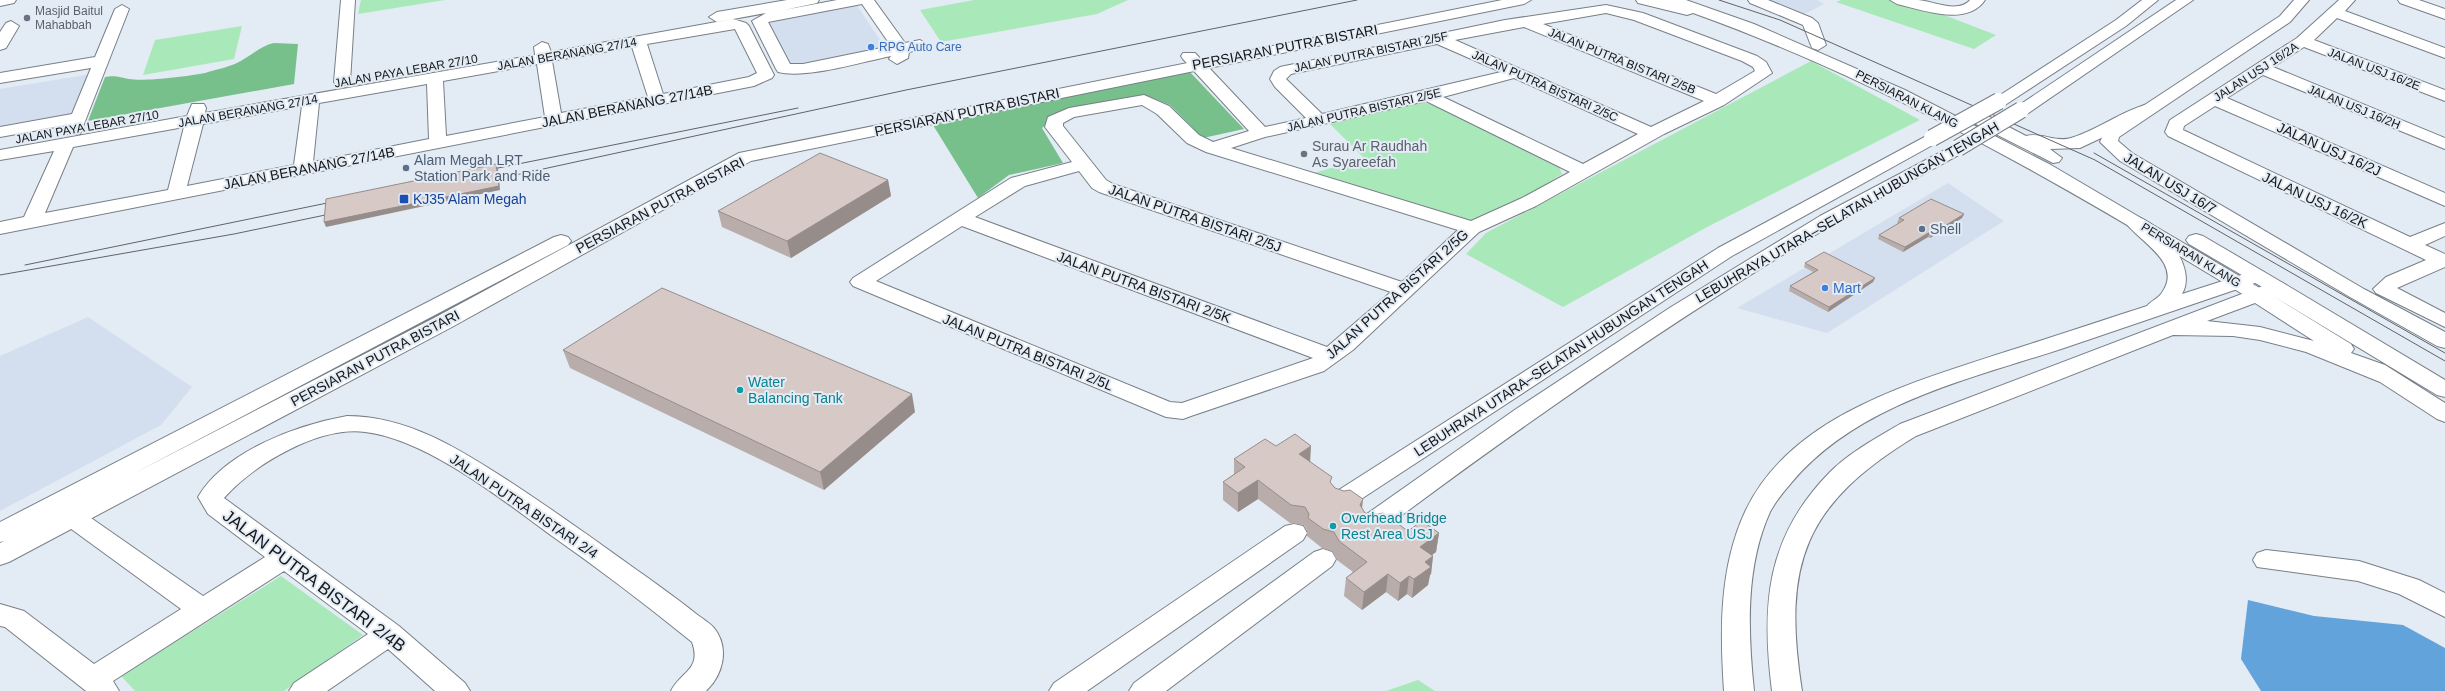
<svg xmlns="http://www.w3.org/2000/svg" width="2445" height="691" font-family="Helvetica,sans-serif">
	<rect width="100%" height="100%" fill="#e3ebf4"/>
	<!-- built -->
	<path fill="#d3dfef" d="M1761,0H1817L1824,4L1801,16Z
		M856,4L886,49L789,68L765,21Z
		M91,74L74,116L0,130V89Z
		M1948,183L2004,221L1827,333L1737,308Z
		M88,317L192,387L161,425L0,511V356Z"/>
	<!-- green -->
	<path fill="#a9e9b9" d="M361,0H445L358,14Z
		M974,0H1128L1097,14L941,42L920,10Z
		M1841,0H1890L1939,13L1996,35L1974,49L1836,2Z
		M242,26L234,59L143,75L155,40Z
		M1811,61L1920,120L1709,226L1563,307L1466,254L1486,233Z
		M1419,102L1436,105L1558,164L1562,174L1524,198L1471,223L1311,174L1364,158L1330,124Z
		M281,576L363,635L284,691H135L121,676Z
		M1418,680L1435,691H1386Z"/>
	<!-- forest -->
	<path fill="#77c08c" d="M274,43L298,44L294,84L88,121L105,77C115,75 119,77 129,79C143,82 190,76 205,73C215,70 228,67 237,63C249,57 262,45 274,43Z
		M1188,70L1244,129L1203,138L1170,105L1148,96L1061,112L1042,128L1063,163L1009,175L978,198L933,125L954,122L953,118Z"/>
	<!-- water -->
	<path fill="#61a3da" d="M2248,600L2314,616L2403,625L2445,648V691H2261L2241,659Z"/>
	<g fill="none" stroke-linecap="round" stroke-linejoin="round">
		<defs>
			<path id="minor" d="M341,0H355L350,82L348,85H336L334,82Z
				M787,0H819L817,3L784,10L837,0H874L905,43L920,40L928,45L926,48L909,52L908,58L897,64L889,59L891,56C862,62 806,79 778,72L776,69L752,21L766,13L717,22L709,17L717,12ZM862,4L891,46L803,64H790L768,22Z
				M1748,0H1768L1812,18L1818,23L1826,45L1818,50L1812,48L1803,25L1750,3Z
				M1890,0C1899,0 1909,0 1918,0C1933,1 1958,14 1970,0H1985C1967,27 1923,10 1897,4Z
				M2294,0H2309L2290,22L2119,137L2118,141L2132,153L2364,289L2445,332V348L2437,346L2350,297L2120,161L2100,142L2105,131L2280,16Z
				M2339,0H2355L2345,11L2445,48V58L2337,18L2314,40L2445,90V101L2304,47L2273,67L2445,138V149L2263,75L2227,98L2445,193V206L2215,106L2184,126L2183,130L2410,237L2445,223V236L2425,245L2445,254V267L2397,288L2445,313V327L2376,293L2373,289L2386,277L2426,260L2168,136L2165,132L2170,120L2297,38Z
				M2398,0H2419L2445,9V19L2400,3Z
				M122,5L129,9L80,134H68L65,130L67,125L0,137V127L72,114L91,68L0,83V73L95,57L115,9Z
				M1606,5L1643,13L1757,56L1766,62L1772,73L1724,105L1664,134L1536,206L1479,232L1353,350L1324,371L1191,416L1183,419L1166,417L853,286L850,282L853,278L1011,178L1072,162L1045,127L1048,117L1069,108L1144,95L1169,106L1199,135L1213,142L1249,131L1183,59L1181,56L1183,53H1195L1265,127L1306,118L1275,87L1270,79L1274,71L1280,67L1505,20ZM1606,13L1634,20L1742,61L1753,67L1755,71L1716,94L1543,24ZM1524,27L1704,101L1651,127L1455,40ZM1437,44L1501,72L1322,114L1286,79L1291,74ZM1514,78L1638,134L1583,164L1443,97ZM1426,101L1570,172L1522,198L1471,221L1231,148L1265,137ZM1142,105L1157,114L1187,143L1206,152L1458,230L1402,282L1113,184L1106,180L1063,126V123L1074,117ZM1079,171L1092,188L1099,192L1391,292L1327,347L975,217L1025,186ZM962,226L1313,358L1182,403L1170,402L876,281Z
				M733,19L746,23L749,26L774,75L772,78L754,86L0,234V222L24,217L54,151L0,160V150L187,116L192,104H204L206,108L205,113L535,55L534,47L542,42L548,44L551,52ZM735,29L757,73L749,77L663,94L647,44ZM632,47L648,97L561,113L552,61ZM537,64L545,117L446,136L443,81ZM427,84L429,139L313,162L319,103ZM302,106L294,165L187,186L203,124ZM184,127L168,190L45,213L73,147Z
				M11,21L19,26L6,48L0,50V32L6,23Z
				M347,416C410,416 464,452 515,485C556,512 595,540 634,568C655,583 675,597 695,613C701,618 709,622 714,628C730,648 723,675 706,691H671C681,671 702,670 692,642L682,634C640,600 596,567 552,536C503,500 426,439 365,432C319,426 254,464 224,498L399,626L465,683L470,691H435L388,649L327,691H289L294,683L368,634L284,571L113,681L119,691H86L5,627L0,626V604L24,611L94,664L181,609L63,523L59,517L63,511L72,508L81,511L203,596L265,557L208,514L198,497C225,451 297,425 347,416Z
				M2266,550L2359,561L2419,580L2445,593V617L2399,594L2358,581L2257,567L2253,560L2257,553Z"/>
			<path id="major" d="M0,0H16L14,3L0,6Z
				M1502,0H1531L1524,4L751,161L452,327L9,562L0,565V543L4,541L0,542V522L554,237L561,235L568,237L571,241L568,245L131,475L436,317L739,153Z
				M1636,0H1686L1754,24L1905,90L2051,165L2263,290L2266,294L2263,298L2256,300L2249,298C2070,189 1891,84 1693,13L1687,15L1638,3Z
				M2148,104L2154,105L2157,109L2154,113L2080,148L2050,149L2062,158L2059,162L2053,163L1970,121L1967,117L1970,113H1982L2026,136C2041,132 2056,143 2071,138C2098,130 2121,111 2148,104Z
				M2196,234L2203,236L2283,283L2286,287L2283,291L2276,293L2269,291L2189,244L2186,240L2189,236Z"/>
			<path id="highway" d="M2142,0H2158L2126,26L2005,105H1993L1991,101L2116,20Z
				M2176,0H2193L2027,114H2015L2012,110Z
				M1932,133L1938,134L1941,138L1938,142L1732,256L1352,505L1343,508L1334,505L1330,499L1334,493L1718,248Z
				M1958,143L1964,144L1967,148L1964,152C1913,180 1862,207 1812,237C1663,327 1521,426 1382,530L1373,532L1364,530L1360,523L1364,516L1516,409L1671,307L1820,216Z
				M2135,216C2161,223 2198,267 2182,294L2257,270L2264,272L2267,276L2264,280C2197,303 2131,325 2064,348C1970,379 1859,403 1792,482C1784,491 1776,501 1770,512C1745,567 1748,633 1754,691H1724C1720,632 1719,568 1745,512C1789,416 1913,382 2005,352C2053,337 2100,321 2147,306C2151,301 2157,299 2161,294C2185,263 2138,241 2125,222L2128,218Z
				M2276,281L2283,283L2445,380V397L2437,395L2273,296L2351,344L2354,349L2351,353L2385,365L2445,403V422L2437,419L2380,382L2306,352L2260,340L2233,336L2173,335L1916,436C1804,504 1782,563 1802,691H1772C1761,605 1766,537 1830,472C1850,452 1875,439 1900,424ZM2255,303L2314,341L2260,327L2207,321Z
				M1294,524L1303,526L1307,533L1303,540L1087,691H1049L1054,683L1285,526Z
				M1323,549L1332,552L1336,559L1332,566L1166,691H1129L1134,683L1314,552Z"/>
		</defs>
		<!-- minor casing -->
		<use href="#minor" stroke="#787f87" stroke-width="2"/>
		<!-- major casing -->
		<use href="#major" stroke="#787f87" stroke-width="2"/>
		<!-- highway casing -->
		<use href="#highway" stroke="#787f87" stroke-width="2"/>
		<!-- minor -->
		<use href="#minor" fill="#fff" fill-rule="evenodd"/>
		<!-- major -->
		<use href="#major" fill="#fff" fill-rule="evenodd"/>
		<!-- highway -->
		<use href="#highway" fill="#fff" fill-rule="evenodd"/>
		<!-- tram -->
		<path stroke="#5f6469" stroke-width="1" d="M1719,0L1780,20L2095,160L2445,361
			M2094,153L2445,353
			M488,170L798,108
			M488,181L906,90L1357,0
			M25,265L337,201
			M0,275L234,234L335,213"/>
		<defs>
			<path id="highway-bridge" d="M1932,138L1999,101
				M1958,148L2021,110"/>
		</defs>
		<!-- highway-bridge casing -->
		<use href="#highway-bridge" stroke="#787f87" stroke-width="18" stroke-linecap="butt"/>
		<!-- highway-bridge -->
		<use href="#highway-bridge" stroke="#fff" stroke-width="16"/>
	</g>
	<!-- wall -->
	<path fill="#b8adaa" d="M888,180L891,196L791,258L722,227L718,211Z
		M1964,214L1962,218L1930,238L1928,237L1903,252L1878,239L1879,235L1899,223H1897L1899,218Z
		M1805,263L1875,278L1873,282L1828,312L1789,291L1790,286L1813,272L1804,267Z
		M563,350L915,412L824,490L570,368Z
		M1276,446L1310,461L1331,484L1335,488L1362,508L1365,513L1408,531L1439,533L1436,552L1432,555L1433,556L1431,574L1430,575L1428,585L1412,598L1407,594L1398,601L1386,592L1362,610L1344,596L1346,578L1353,572L1337,560L1332,551L1322,548L1307,536V530L1304,525L1290,523L1258,499L1238,512L1223,500V482L1234,474V459Z"/>
	<!-- shaded-wall -->
	<path fill="#968d8b" d="M496,164L498,169L500,190L326,227L324,222Z
		M888,180L891,196L791,258L787,241Z
		M1964,214L1962,218L1930,238L1932,234Z
		M1930,232L1928,237L1903,252L1905,247Z
		M1875,278L1873,282L1828,312L1829,307Z
		M912,394L915,412L824,490L820,472Z
		M1311,446L1310,464L1299,454Z
		M1258,480V499L1238,512V493Z
		M1363,499L1361,518L1360,505Z
		M1439,533L1436,552L1418,565L1420,547Z
		M1433,556L1431,574L1430,575L1428,585L1412,598L1414,579L1425,562Z
		M1388,574L1386,592L1362,610L1364,592Z
		M1409,576L1407,594L1398,601L1400,583Z"/>
	<!-- building -->
	<path fill="#d6c9c6" stroke="#968d8b" d="M820,153L888,180L787,241L718,211Z
		M496,164L499,186L324,222L326,199Z
		M1931,199L1964,214L1932,234L1930,232L1905,247L1879,235L1904,220L1899,218Z
		M1824,252L1875,278L1829,307L1790,286L1818,270L1805,263Z
		M662,288L912,394L820,472L563,350Z
		M1295,434L1311,446L1299,454L1332,477L1330,482L1335,488L1344,491L1350,490L1363,499L1360,505L1365,513L1374,515L1383,513L1408,531L1422,521L1439,533L1420,547L1433,556L1425,562L1431,567L1414,579L1409,576L1400,583L1388,574L1364,592L1346,578L1367,562L1339,541L1334,532L1323,529L1308,518L1309,514L1305,507L1291,505L1258,480L1238,493L1223,482L1245,467L1234,459L1265,439L1276,446Z"/>
	<!-- markers -->
	<g fill="#6b7280" stroke="#e3ebf4" stroke-width="1.5">
		<circle cx="27" cy="18" r="4"/>
		<circle cx="1304" cy="154" r="4"/>
	</g>
	<g fill="#3f7fe0" stroke="#e3ebf4" stroke-width="1.5">
		<circle cx="871" cy="47" r="4"/>
		<circle cx="1825" cy="288" r="4"/>
	</g>
	<g fill="#5c6f8a" stroke="#e3ebf4" stroke-width="1.5">
		<circle cx="406" cy="168" r="4"/>
		<circle cx="1922" cy="229" r="4"/>
	</g>
	<rect fill="#1a4fb4" stroke="#e3ebf4" stroke-width="1.5" x="399" y="194" width="10" height="10" rx="2"/>
	<g fill="#0f9aa8" stroke="#e3ebf4" stroke-width="1.5">
		<circle cx="740" cy="390" r="4"/>
		<circle cx="1333" cy="526" r="4"/>
	</g>
	<g text-anchor="middle" dominant-baseline="central" stroke-width="4" stroke-linejoin="round" paint-order="stroke">
		<!-- far-worship labels -->
		<g font-size="12" fill="#5b616d" stroke="#e3ebf4" text-anchor="start">
			<text x="35" y="11">Masjid Baitul<tspan x="35" dy="14">Mahabbah</tspan></text>
		</g>
		<!-- far-shop labels -->
		<g font-size="12" fill="#366cbe" stroke="#e3ebf4" text-anchor="start">
			<text x="879" y="47">RPG Auto Care</text>
		</g>
		<!-- far-street labels -->
		<g font-size="12" fill="#14171a" stroke="#e3ebf4">
			<text transform="translate(1371 52) rotate(-12)">JALAN PUTRA BISTARI 2/5F</text>
			<text transform="translate(567 54) rotate(-10)">JALAN BERANANG 27/14</text>
			<text transform="translate(1622 61) rotate(22)">JALAN PUTRA BISTARI 2/5B</text>
			<text transform="translate(2374 69) rotate(21)">JALAN USJ 16/2E</text>
			<text transform="translate(406 71) rotate(-10)">JALAN PAYA LEBAR 27/10</text>
			<text transform="translate(2256 72) rotate(-33)">JALAN USJ 16/2A</text>
			<text transform="translate(1545 86) rotate(24)">JALAN PUTRA BISTARI 2/5C</text>
			<text transform="translate(1907 99) rotate(27)">PERSIARAN KLANG</text>
			<text transform="translate(2354 107) rotate(22)">JALAN USJ 16/2H</text>
			<text transform="translate(1364 110) rotate(-13)">JALAN PUTRA BISTARI 2/5E</text>
			<text transform="translate(248 111) rotate(-10)">JALAN BERANANG 27/14</text>
			<text transform="translate(87 127) rotate(-10)">JALAN PAYA LEBAR 27/10</text>
			<text transform="translate(2191 255) rotate(31)">PERSIARAN KLANG</text>
		</g>
		<!-- street labels -->
		<g font-size="14" fill="#14171a" stroke="#e3ebf4">
			<text transform="translate(1285 47) rotate(-11)">PERSIARAN PUTRA BISTARI</text>
			<text transform="translate(627 106) rotate(-11)">JALAN BERANANG 27/14B</text>
			<text transform="translate(967 112) rotate(-12)">PERSIARAN PUTRA BISTARI</text>
			<text transform="translate(2329 149) rotate(24)">JALAN USJ 16/2J</text>
			<text transform="translate(309 168) rotate(-11)">JALAN BERANANG 27/14B</text>
			<text transform="translate(2170 183) rotate(31)">JALAN USJ 16/7</text>
			<text transform="translate(2315 200) rotate(25)">JALAN USJ 16/2K</text>
			<text transform="translate(660 205) rotate(-28)">PERSIARAN PUTRA BISTARI</text>
			<text transform="translate(1847 212) rotate(-30)">LEBUHRAYA UTARA–SELATAN HUBUNGAN TENGAH</text>
			<text transform="translate(1195 218) rotate(19)">JALAN PUTRA BISTARI 2/5J</text>
			<text transform="translate(1144 287) rotate(20)">JALAN PUTRA BISTARI 2/5K</text>
			<text transform="translate(1397 294) rotate(-42)">JALAN PUTRA BISTARI 2/5G</text>
			<text transform="translate(1028 352) rotate(22)">JALAN PUTRA BISTARI 2/5L</text>
			<text transform="translate(375 358) rotate(-28)">PERSIARAN PUTRA BISTARI</text>
			<text transform="translate(1561 358) rotate(-33)">LEBUHRAYA UTARA–SELATAN HUBUNGAN TENGAH</text>
			<text transform="translate(524 506) rotate(34)">JALAN PUTRA BISTARI 2/4</text>
		</g>
		<!-- worship labels -->
		<g font-size="14" fill="#5b616d" stroke="#e3ebf4" text-anchor="start">
			<text x="1312" y="146">Surau Ar Raudhah<tspan x="1312" dy="16">As Syareefah</tspan></text>
		</g>
		<!-- service labels -->
		<g font-size="14" fill="#4e5e75" stroke="#e3ebf4" text-anchor="start">
			<text x="414" y="160">Alam Megah LRT<tspan x="414" dy="16">Station Park and Ride</tspan></text>
			<text x="1930" y="229">Shell</text>
		</g>
		<!-- transit labels -->
		<g font-size="14" fill="#164399" stroke="#e3ebf4" text-anchor="start">
			<text x="413" y="199">KJ35 Alam Megah</text>
		</g>
		<!-- shop labels -->
		<g font-size="14" fill="#366cbe" stroke="#e3ebf4" text-anchor="start">
			<text x="1833" y="288">Mart</text>
		</g>
		<!-- culture labels -->
		<g font-size="14" fill="#0d838f" stroke="#e3ebf4" text-anchor="start">
			<text x="748" y="382">Water<tspan x="748" dy="16">Balancing Tank</tspan></text>
			<text x="1341" y="518">Overhead Bridge<tspan x="1341" dy="16">Rest Area USJ</tspan></text>
		</g>
		<!-- near-street labels -->
		<g font-size="17" fill="#14171a" stroke="#e3ebf4">
			<text transform="translate(314 581) rotate(37)">JALAN PUTRA BISTARI 2/4B</text>
		</g>
	</g>
</svg>
